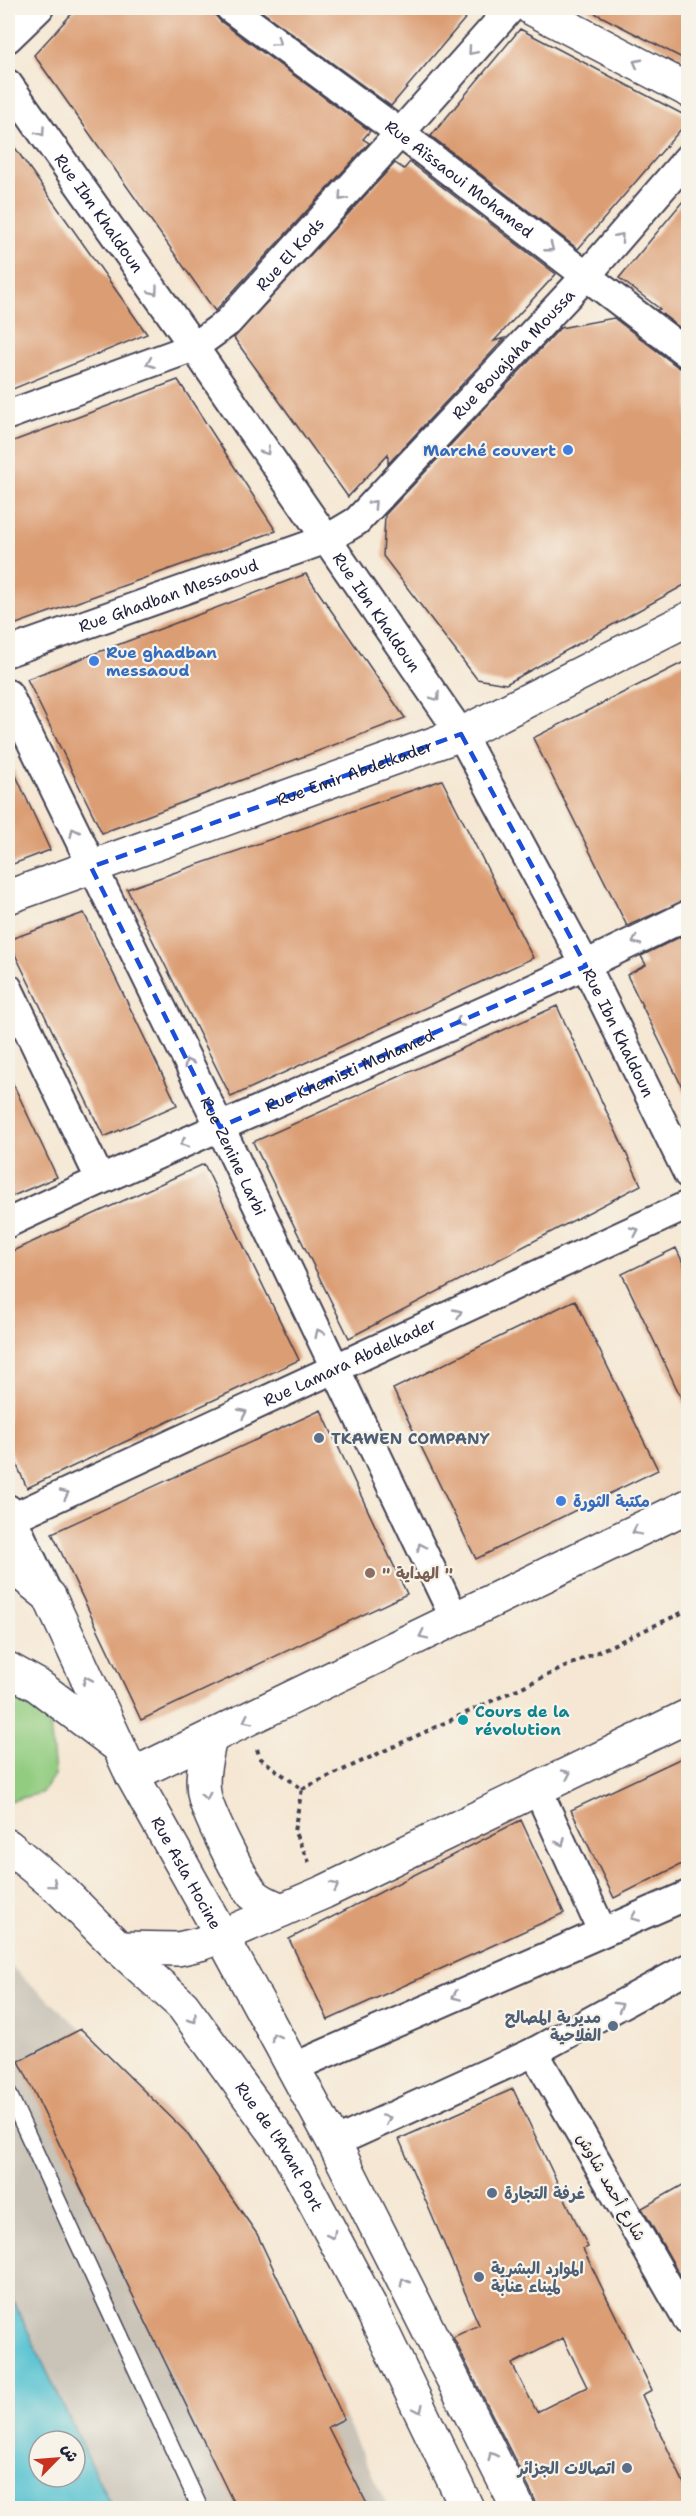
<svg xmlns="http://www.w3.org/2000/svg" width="696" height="2516" font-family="'Shantell Sans','Playpen Sans Arabic',sans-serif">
	<rect width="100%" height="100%" fill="#f7f3e8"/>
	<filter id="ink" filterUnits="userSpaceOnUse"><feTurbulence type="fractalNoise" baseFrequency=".0167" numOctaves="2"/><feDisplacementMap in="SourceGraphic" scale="12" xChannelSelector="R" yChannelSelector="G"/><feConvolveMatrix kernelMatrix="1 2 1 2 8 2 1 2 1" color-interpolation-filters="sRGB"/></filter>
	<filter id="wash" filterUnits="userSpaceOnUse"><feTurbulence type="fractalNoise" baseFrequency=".008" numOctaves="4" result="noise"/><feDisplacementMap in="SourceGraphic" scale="24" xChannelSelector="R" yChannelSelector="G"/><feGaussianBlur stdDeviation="1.35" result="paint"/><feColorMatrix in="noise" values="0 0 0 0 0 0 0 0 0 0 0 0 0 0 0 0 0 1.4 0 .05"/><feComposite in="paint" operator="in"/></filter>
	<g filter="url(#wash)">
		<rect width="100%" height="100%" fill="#f5e7d3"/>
		<!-- industrial -->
		<path fill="#c9c3b8" d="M8,1964L81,2029L187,2132L257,2234L388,2508H112L8,2290Z"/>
		<!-- green -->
		<path fill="#91cc80" stroke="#5a775e" stroke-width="1.5" d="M8,1681L23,1683L50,1725L55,1775L41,1793L10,1801L8,1798Z"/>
		<!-- water -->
		<path fill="#57c2d2" stroke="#3c7286" stroke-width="1.5" fill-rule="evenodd" d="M8,2290L112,2508H8ZM39,2441H75V2477H39Z"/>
		<g id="blocks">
			<!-- building -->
			<path fill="#db9d73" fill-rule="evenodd" d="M77,8H214L215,15L220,21L370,131L363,139L369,143L215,311L34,55Z
				M257,8H474L391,106Z
				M585,8H688V61Z
				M520,29L688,117V121L578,249L431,136Z
				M8,138L147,334L8,391Z
				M410,162L556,274L494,341L505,338L388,464V454L348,497L234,338L395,163L404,169Z
				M688,195V334L657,310L660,309L619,278Z
				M614,318L678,367L688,370V583L506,684L477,679L383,556L385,515L560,328Z
				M178,380L276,531L8,627V443Z
				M306,574L405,718L102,833L27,679Z
				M688,660V899L627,926L533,738Z
				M8,758L50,850L8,866Z
				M442,780L533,958L231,1097L127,889Z
				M84,913L177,1105L104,1137L8,940Z
				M688,933V1099L627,975L646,965L641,956Z
				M557,1006L641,1185L349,1338L253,1142Z
				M8,1073L57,1177L8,1198Z
				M204,1164L299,1360L27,1488L8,1445V1253Z
				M676,1248L688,1274V1412L622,1274Z
				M575,1300L658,1470L476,1559L393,1389Z
				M321,1410L407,1594L141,1720L52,1533Z
				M688,1755V1861L614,1898L571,1810Z
				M521,1820L564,1913L328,2020L289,1939Z
				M81,2029L186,2132L257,2234L344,2419L328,2427L369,2508H236L19,2061Z
				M513,2089L588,2247L583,2249L652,2390L642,2395L688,2492V2508H537L535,2500L453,2337L479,2325L399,2139ZM563,2338L587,2387L537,2412L512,2364Z
				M688,2182V2289L642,2208Z"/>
		</g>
	</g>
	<g filter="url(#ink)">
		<use href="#blocks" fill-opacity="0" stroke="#424052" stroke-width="1.5"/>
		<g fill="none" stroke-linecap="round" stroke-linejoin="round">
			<defs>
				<path id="service" d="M8,2092L200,2508"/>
				<g id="minor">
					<path id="s1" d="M230,8L400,133L688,354"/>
					<path d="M8,38L39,8"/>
					<path id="s2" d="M8,84L194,347L461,734L586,966L688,1174"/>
					<path id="s3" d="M8,415L194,347L228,322L400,133L511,8"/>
					<path id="s4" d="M8,652L327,539L357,521L586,276L688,158"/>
					<path id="s5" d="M8,694L220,1127L455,1619"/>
					<path d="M8,988L100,1179"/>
					<path id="s6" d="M8,1223C233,1116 466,1026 688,915"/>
					<path d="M8,1509L49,1596"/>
					<path id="s7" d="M12,1518L688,1205"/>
					<path d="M537,1788L602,1931"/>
					<path d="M534,2052L688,2321"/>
					<path d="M292,2068L688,1895"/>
					<path d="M334,2143L534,2052L688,1968"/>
				</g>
				<g id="tertiary">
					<path id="s8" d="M8,897L461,734L688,619"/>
					<path id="s9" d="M8,1846L61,1890L119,1948L183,2006L286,2148L370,2306L467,2508"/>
					<path d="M222,1936L334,2143L518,2508"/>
				</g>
				<g id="primary">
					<path d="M531,8L688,90"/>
					<path id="s10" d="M8,1563L49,1596L132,1775L222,1936"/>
					<path d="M8,1669L37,1685L114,1743"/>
					<path d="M210,1738C206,1757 200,1779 205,1798C209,1815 242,1882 253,1894C261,1902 272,1906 282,1910"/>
					<path d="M132,1775L688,1506"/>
					<path d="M119,1948L178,1949L200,1944L222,1936L324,1892L688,1716"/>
				</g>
			</defs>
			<!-- service casing -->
			<use href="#service" stroke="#424052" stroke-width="18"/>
			<!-- minor casing -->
			<use href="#minor" stroke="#424052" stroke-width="32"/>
			<!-- tertiary casing -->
			<use href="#tertiary" stroke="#424052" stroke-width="36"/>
			<!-- primary casing -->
			<use href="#primary" stroke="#424052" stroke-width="36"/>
			<!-- path -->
			<path stroke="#424052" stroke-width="4" stroke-dasharray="4.5 4.5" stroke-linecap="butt" d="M257,1749L260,1758L302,1789L294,1831L309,1862
				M302,1789L688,1610"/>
			<!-- service -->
			<use href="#service" stroke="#fff" stroke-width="15"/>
			<!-- minor -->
			<use href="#minor" stroke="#fff" stroke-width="28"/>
			<!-- tertiary -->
			<use href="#tertiary" stroke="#fff" stroke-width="33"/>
			<!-- primary -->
			<use href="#primary" stroke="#fff" stroke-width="33"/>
		</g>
		<!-- one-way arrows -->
		<defs><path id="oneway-chevron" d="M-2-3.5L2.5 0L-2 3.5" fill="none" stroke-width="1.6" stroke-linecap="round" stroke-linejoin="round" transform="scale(1.5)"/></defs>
		<g stroke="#9c9ca7">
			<use href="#oneway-chevron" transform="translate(277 42) rotate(37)"/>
			<use href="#oneway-chevron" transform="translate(472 51) rotate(131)"/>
			<use href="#oneway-chevron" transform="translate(637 63) rotate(-152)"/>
			<use href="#oneway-chevron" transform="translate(41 132) rotate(55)"/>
			<use href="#oneway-chevron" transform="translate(342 197) rotate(132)"/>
			<use href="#oneway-chevron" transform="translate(620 237) rotate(-49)"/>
			<use href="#oneway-chevron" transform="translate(550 248) rotate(38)"/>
			<use href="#oneway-chevron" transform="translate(154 291) rotate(55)"/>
			<use href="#oneway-chevron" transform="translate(150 363) rotate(160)"/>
			<use href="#oneway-chevron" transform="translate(266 451) rotate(55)"/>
			<use href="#oneway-chevron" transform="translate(373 504) rotate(-47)"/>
			<use href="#oneway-chevron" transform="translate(436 697) rotate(55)"/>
			<use href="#oneway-chevron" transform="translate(74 832) rotate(-116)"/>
			<use href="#oneway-chevron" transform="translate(636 941) rotate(153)"/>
			<use href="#oneway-chevron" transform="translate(459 1022) rotate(156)"/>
			<use href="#oneway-chevron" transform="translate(188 1063) rotate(-116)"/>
			<use href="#oneway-chevron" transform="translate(184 1143) rotate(157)"/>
			<use href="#oneway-chevron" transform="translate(635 1231) rotate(-25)"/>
			<use href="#oneway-chevron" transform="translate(458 1313) rotate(-25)"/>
			<use href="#oneway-chevron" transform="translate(319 1333) rotate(-116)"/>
			<use href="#oneway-chevron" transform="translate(243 1413) rotate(-25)"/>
			<use href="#oneway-chevron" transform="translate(65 1494) rotate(-25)"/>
			<use href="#oneway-chevron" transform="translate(636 1531) rotate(154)"/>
			<use href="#oneway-chevron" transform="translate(421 1547) rotate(-115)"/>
			<use href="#oneway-chevron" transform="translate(423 1635) rotate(154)"/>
			<use href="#oneway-chevron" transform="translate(87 1680) rotate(-114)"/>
			<use href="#oneway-chevron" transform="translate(247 1720) rotate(154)"/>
			<use href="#oneway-chevron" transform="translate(567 1774) rotate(-25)"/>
			<use href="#oneway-chevron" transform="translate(206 1796) rotate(79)"/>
			<use href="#oneway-chevron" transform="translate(561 1842) rotate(66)"/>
			<use href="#oneway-chevron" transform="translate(53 1884) rotate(40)"/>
			<use href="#oneway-chevron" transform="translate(335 1886) rotate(-26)"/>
			<use href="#oneway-chevron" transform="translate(635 1917) rotate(157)"/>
			<use href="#oneway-chevron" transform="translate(456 1996) rotate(156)"/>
			<use href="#oneway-chevron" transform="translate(619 2006) rotate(-29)"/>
			<use href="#oneway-chevron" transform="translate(193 2019) rotate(53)"/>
			<use href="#oneway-chevron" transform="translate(275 2037) rotate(-118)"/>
			<use href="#oneway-chevron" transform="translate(387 2119) rotate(-24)"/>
			<use href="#oneway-chevron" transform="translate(332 2235) rotate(62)"/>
			<use href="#oneway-chevron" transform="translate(404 2282) rotate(-117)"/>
			<use href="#oneway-chevron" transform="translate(419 2409) rotate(65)"/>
			<use href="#oneway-chevron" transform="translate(492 2456) rotate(-117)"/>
		</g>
	</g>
	<!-- marked area -->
	<path fill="none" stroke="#1d4ed8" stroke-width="4.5" stroke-dasharray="12 8" stroke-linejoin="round" d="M461,734L586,966L220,1127L91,867Z"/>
	<!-- markers -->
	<g fill="#3f7fe0" stroke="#f7f3e8" stroke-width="2">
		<circle cx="568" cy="450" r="6"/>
		<circle cx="94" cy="661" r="6"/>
		<circle cx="561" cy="1501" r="6"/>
	</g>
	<g fill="#5c6f8a" stroke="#f7f3e8" stroke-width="2">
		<circle cx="319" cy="1438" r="6"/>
		<circle cx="613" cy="2026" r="6"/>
		<circle cx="492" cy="2193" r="6"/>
		<circle cx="479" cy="2277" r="6"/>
		<circle cx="627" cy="2468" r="6"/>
	</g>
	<circle fill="#8d6e63" stroke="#f7f3e8" stroke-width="2" cx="370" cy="1573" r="6"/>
	<circle fill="#0f9aa8" stroke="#f7f3e8" stroke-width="2" cx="463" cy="1720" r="6"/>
	<g text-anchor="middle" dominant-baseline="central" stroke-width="4.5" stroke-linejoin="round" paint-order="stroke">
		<!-- street labels -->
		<g font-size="16" fill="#22223b" stroke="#f7f3e8">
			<text stroke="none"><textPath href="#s1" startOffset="286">Rue Aïssaoui Mohamed</textPath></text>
			<text stroke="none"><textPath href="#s2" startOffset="158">Rue Ibn Khaldoun</textPath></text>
			<text stroke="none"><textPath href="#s3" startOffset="332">Rue El Kods</textPath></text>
			<text stroke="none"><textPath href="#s4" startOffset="602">Rue Bouajaha Moussa</textPath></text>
			<text stroke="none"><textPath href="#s4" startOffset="170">Rue Ghadban Messaoud</textPath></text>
			<text stroke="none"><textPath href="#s2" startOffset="644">Rue Ibn Khaldoun</textPath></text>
			<text stroke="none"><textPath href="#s8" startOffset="368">Rue Emir Abdelkader</textPath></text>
			<text stroke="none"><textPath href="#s2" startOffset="1130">Rue Ibn Khaldoun</textPath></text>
			<text stroke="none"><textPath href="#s6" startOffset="374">Rue Khemisti Mohamed</textPath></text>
			<text stroke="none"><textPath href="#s5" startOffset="514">Rue Zenine Larbi</textPath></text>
			<text stroke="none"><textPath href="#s7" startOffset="372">Rue Lamara Abdelkader</textPath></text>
			<text stroke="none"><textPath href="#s10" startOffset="362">Rue Asla Hocine</textPath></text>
			<text stroke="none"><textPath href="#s9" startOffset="408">Rue de l'Avant Port</textPath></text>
			<text transform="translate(611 2187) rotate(60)">شارع أحمد شاوش</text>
		</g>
		<!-- shop labels -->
		<g font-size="16" font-weight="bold" fill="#366cbe" stroke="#f7f3e8" text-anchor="start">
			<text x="556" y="450" text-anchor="end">Marché couvert</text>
			<text x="106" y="652">Rue ghadban<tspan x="106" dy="18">messaoud</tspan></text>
			<text x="573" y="1501">مكتبة الثورة</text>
		</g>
		<!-- service labels -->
		<g font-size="16" font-weight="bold" fill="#4e5e75" stroke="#f7f3e8" text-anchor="start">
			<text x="331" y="1438">TKAWEN COMPANY</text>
			<text x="601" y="2017" text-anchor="end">مديرية المصالح<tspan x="601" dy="18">الفلاحية</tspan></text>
			<text x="504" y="2193">غرفة التجارة</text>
			<text x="491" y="2268">الموارد البشرية<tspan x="491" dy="18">لميناء عنابة</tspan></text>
			<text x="615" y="2468" text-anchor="end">اتصالات الجزائر</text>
		</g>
		<!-- education labels -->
		<g font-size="16" font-weight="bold" fill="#785e54" stroke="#f7f3e8" text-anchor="start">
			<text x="382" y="1573">" الهداية "</text>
		</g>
		<!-- culture labels -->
		<g font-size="16" font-weight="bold" fill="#0d838f" stroke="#f7f3e8" text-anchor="start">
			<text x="475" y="1711">Cours de la<tspan x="475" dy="18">révolution</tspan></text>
		</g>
	</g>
	<!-- margin -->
	<rect width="696" height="2516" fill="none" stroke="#f7f3e8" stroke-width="30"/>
	<!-- north arrow -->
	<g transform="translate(57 2459) rotate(65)"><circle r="28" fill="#f7f3e8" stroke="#a29fa3" stroke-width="1.5"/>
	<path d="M0-4.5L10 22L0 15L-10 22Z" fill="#c8321e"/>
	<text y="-9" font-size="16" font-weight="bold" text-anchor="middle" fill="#22223b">ش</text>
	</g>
</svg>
